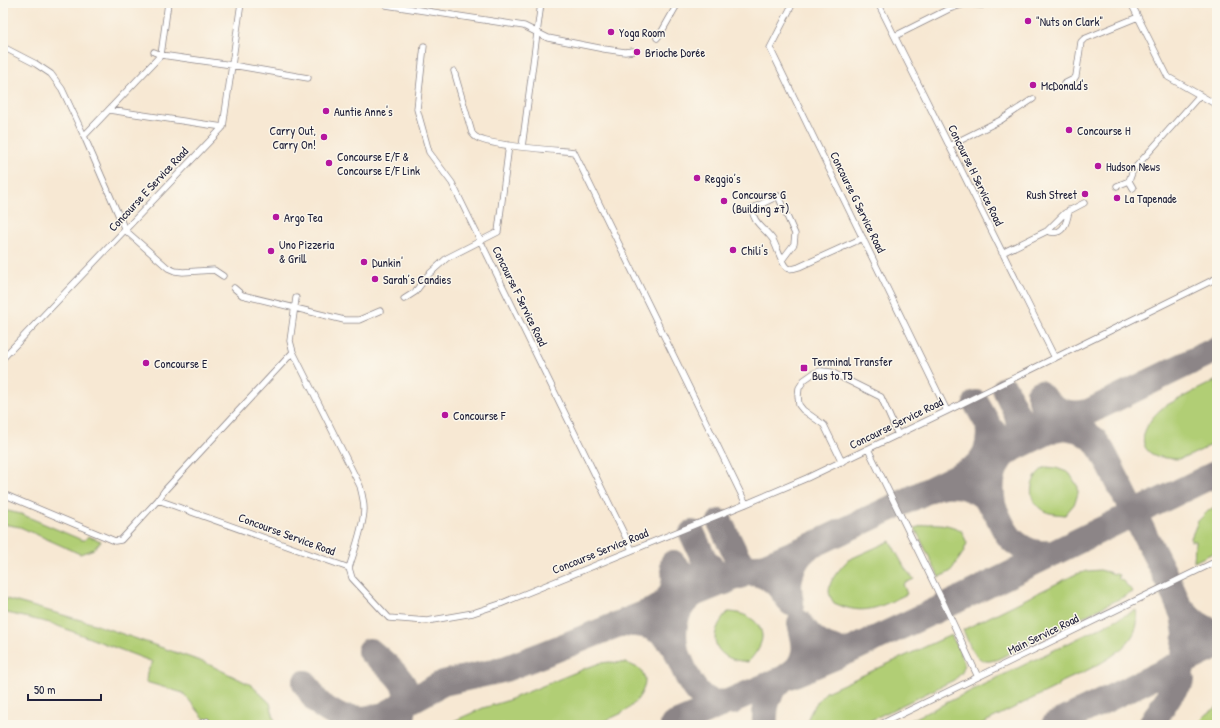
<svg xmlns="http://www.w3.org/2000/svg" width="1220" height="728" font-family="'Patrick Hand',sans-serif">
	<rect width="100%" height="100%" fill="#fbf7ec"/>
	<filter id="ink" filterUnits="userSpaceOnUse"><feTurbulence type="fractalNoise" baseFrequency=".025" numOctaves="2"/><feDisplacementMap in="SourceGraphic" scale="8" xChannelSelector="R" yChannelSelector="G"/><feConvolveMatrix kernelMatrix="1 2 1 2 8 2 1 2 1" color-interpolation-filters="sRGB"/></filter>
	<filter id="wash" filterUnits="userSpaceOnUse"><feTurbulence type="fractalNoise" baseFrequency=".012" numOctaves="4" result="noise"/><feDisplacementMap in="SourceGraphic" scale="16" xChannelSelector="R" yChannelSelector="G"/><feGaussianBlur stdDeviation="0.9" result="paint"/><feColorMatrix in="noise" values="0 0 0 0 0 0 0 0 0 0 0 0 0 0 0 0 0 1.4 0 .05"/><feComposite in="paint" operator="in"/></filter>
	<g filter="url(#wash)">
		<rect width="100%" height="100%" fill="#f7e8d3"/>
		<!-- green -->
		<path fill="#b1ce75" stroke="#6a7858" d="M1217,380V442C1207,447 1188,458 1178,459C1174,459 1169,458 1166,458C1132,454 1142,426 1160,410C1165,405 1173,402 1179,399C1191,393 1204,386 1217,380Z
			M1046,467L1056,468L1067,472L1070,474L1078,487V493L1075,503L1065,515C1057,514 1047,514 1041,509C1037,506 1033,501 1032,496C1029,486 1037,470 1046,467Z
			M1217,505V551L1194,562L1195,541H1191V538L1198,521L1208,511Z
			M3,510L21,514L82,540H85L88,536L101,541L94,549L80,554L20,527L3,524Z
			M928,524C940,523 950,525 961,530L967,543L963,553L950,572L939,577L915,528Z
			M890,541L906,570L914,579L903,584L907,594C879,607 865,617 834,603C832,600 829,595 829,591C829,579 841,568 848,560Z
			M1100,570L1119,575L1118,578L1124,582L1133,592L996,660C993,660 989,662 986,661C973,659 968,640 963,630L1076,574L1088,571Z
			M3,598L91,623L206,663L251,685L270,703L275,722L272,725H210L183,693L146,682L147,672L153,662L50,623L3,612Z
			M1136,610C1137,615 1138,622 1136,628C1127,656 1082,672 1058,684V686L979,725H901Z
			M728,612C742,612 760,619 762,635C763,644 754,656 748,662C740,661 730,660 723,654C708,642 717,623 728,612Z
			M951,635C956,645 966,659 963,670C962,674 957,677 954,680L861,725H806C810,710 816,703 826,692Z
			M609,662L627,663L640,669C642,672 645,676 645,680C645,694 631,709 620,714C612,718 604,721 596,724L594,725H445L483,708L506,701L586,668L600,663Z
			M1217,707V725H1196L1207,714Z"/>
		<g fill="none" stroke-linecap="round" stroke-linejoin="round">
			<!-- taxiway -->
			<path stroke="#8c8587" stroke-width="26" d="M1005,389L1016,412
				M976,403L988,424
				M1031,440C1045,424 1046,413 1039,393C1052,409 1067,417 1087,412
				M972,469C987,458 991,442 988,424C997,438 1005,446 1023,444
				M939,486C960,481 984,491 995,510C1001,522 1005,535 1016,543C1028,553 1040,554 1054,553
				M994,509C990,492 990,473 1001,458C1003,455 1007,453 1010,450C1021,441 1020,425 1016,412L1023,423L1032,429L1038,431H1044L1065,427L1079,430L1094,439L1103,452L1170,585L1183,615L1186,634L1184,657L1182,668L1171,693
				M720,522L736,555
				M692,533L704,559
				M746,573C769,572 779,585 791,603C786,581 791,560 810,546
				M658,608C674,595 677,583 673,563C690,588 743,597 736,555C742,566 751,569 763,566
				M1181,608C1191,620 1202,629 1217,632
				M621,624C646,622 663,628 676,650C672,632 674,611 689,598C696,592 703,588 706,577C707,571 705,564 704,559C717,574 720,577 740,576
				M676,650C684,668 692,697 713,702C719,703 726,702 732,702
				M370,651C380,659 403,678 406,691C407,698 403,711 402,719
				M305,683L315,699L323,707L353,725
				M340,717L364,719L384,715L443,683L502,670L549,652L746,573L813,545L896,506L1217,349
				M673,725L849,651L945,606L1217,473
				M765,725C764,711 767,695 777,685C788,672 800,673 804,653C806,643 802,632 800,623C813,642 826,650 849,651
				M1054,725L1217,646
				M1151,725L1171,693L1182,680"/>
		</g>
	</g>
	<g filter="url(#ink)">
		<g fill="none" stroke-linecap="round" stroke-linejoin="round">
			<defs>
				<path id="service" d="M793,3L770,48L947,411
					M878,3L1055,358
					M1131,3L1168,77L1217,105
					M386,5L524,26L548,38L604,49L625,52L633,51
					M895,36L949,9L965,4L982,5L986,3
					M657,38L661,33L678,3
					M424,46L417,109L429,152L452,183L632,550
					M3,47L36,64L51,74L62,89L84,136L125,230L168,268L175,271L183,272L214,270L223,276
					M154,52L161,55L232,65L308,78
					M454,71L472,133C473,134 474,136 476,137C487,146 556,150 574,152L746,504
					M1064,84L1074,79L1076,76L1081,42L1084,39L1138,17
					M109,110L223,127
					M84,136L161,55L168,3
					M949,146L1001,120L1033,99
					M522,147L541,3
					M1129,181L1133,188
					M1117,186L1129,181L1133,170L1200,95
					M1047,231C1063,237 1067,223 1069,210
					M1002,253L1047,231L1065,213L1084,203
					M782,260L794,244L795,234L778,196L753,208C750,221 767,230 773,240C777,247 782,265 787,268C790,270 796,268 799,267L863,238
					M234,288L242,295L344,320H359L380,311
					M296,298L290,341L293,352L360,486C362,494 364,501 364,509C364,525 354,552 349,568
					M404,299L415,292L428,275L447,258L498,232L509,145
					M3,358L223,127L241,3
					M868,449L945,606L978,677
					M842,462L824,425L803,410L799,405L798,396L799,388L804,380L814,373L821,371L831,372L881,397L898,435
					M3,494L115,541L121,540L158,500L349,568
					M158,500L165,490L293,352
					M349,568L352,578L389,618L427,621L473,613L500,604L746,504L807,478L947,411L1217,278
					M197,725L207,721
					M879,725L1217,561"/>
			</defs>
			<!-- service casing -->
			<use href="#service" stroke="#8c8587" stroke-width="7"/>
			<!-- service -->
			<use href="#service" stroke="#fff" stroke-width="5.5"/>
		</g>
	</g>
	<!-- markers -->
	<g fill="#b5179e" stroke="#fbf7ec" stroke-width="1.5">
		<circle cx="1028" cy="21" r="4"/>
		<circle cx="611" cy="32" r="4"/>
		<circle cx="637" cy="52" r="4"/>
		<circle cx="1033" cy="85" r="4"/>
		<circle cx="326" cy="111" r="4"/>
		<circle cx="1069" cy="130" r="4"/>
		<circle cx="324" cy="137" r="4"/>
		<circle cx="329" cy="163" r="4"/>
		<circle cx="1098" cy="166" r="4"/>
		<circle cx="697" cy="178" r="4"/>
		<circle cx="1085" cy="194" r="4"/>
		<circle cx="1117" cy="198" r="4"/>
		<circle cx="724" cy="201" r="4"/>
		<circle cx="276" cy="217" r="4"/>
		<circle cx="733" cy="250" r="4"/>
		<circle cx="271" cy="251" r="4"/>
		<circle cx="364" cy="262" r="4"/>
		<circle cx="375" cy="279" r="4"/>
		<circle cx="146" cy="363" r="4"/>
		<rect x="800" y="364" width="8" height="8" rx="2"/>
		<circle cx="445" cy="415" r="4"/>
	</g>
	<g text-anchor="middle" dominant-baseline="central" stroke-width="3" stroke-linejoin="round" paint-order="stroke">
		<!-- poi labels -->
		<g font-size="12" fill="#22223b" stroke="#fbf7ec" text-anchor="start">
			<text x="1036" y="21">"Nuts on Clark"</text>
			<text x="619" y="32">Yoga Room</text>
			<text x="645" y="52">Brioche Dorée</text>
			<text x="1041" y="85">McDonald's</text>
			<text x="334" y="111">Auntie Anne's</text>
			<text x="316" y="130" text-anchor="end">Carry Out,<tspan x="316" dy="14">Carry On!</tspan></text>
			<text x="1077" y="130">Concourse H</text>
			<text x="337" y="156">Concourse E/F &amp;<tspan x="337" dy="14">Concourse E/F Link</tspan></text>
			<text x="1106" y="166">Hudson News</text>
			<text x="705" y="178">Reggio’s</text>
			<text x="732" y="194">Concourse G<tspan x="732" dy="14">(Building #7)</tspan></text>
			<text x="1077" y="194" text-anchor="end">Rush Street</text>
			<text x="1125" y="198">La Tapenade</text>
			<text x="284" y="217">Argo Tea</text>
			<text x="279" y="244">Uno Pizzeria<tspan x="279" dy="14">&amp; Grill</tspan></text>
			<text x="741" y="250">Chili's</text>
			<text x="372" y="262">Dunkin'</text>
			<text x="383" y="279">Sarah’s Candies</text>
			<text x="812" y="361">Terminal Transfer<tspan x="812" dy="14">Bus to T5</tspan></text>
			<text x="154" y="363">Concourse E</text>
			<text x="453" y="415">Concourse F</text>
		</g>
		<!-- street labels -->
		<g font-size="12" fill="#22223b" stroke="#fbf7ec">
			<text transform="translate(976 175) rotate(64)">Concourse H Service Road</text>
			<text transform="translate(148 189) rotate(-47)">Concourse E Service Road</text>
			<text transform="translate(858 202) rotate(64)">Concourse G Service Road</text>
			<text transform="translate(520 296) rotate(64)">Concourse F Service Road</text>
			<text transform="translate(896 423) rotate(-26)">Concourse Service Road</text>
			<text transform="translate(287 534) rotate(20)">Concourse Service Road</text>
			<text transform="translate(600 551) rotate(-22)">Concourse Service Road</text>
			<text transform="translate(1043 634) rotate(-26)">Main Service Road</text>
		</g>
	</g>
	<!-- margin -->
	<rect width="1220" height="728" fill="none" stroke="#fbf7ec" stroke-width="16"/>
	<!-- scale -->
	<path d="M28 694v6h73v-6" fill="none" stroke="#22223b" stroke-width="2"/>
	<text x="34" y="694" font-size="12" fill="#22223b" stroke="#fbf7ec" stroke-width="3" paint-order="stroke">50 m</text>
</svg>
